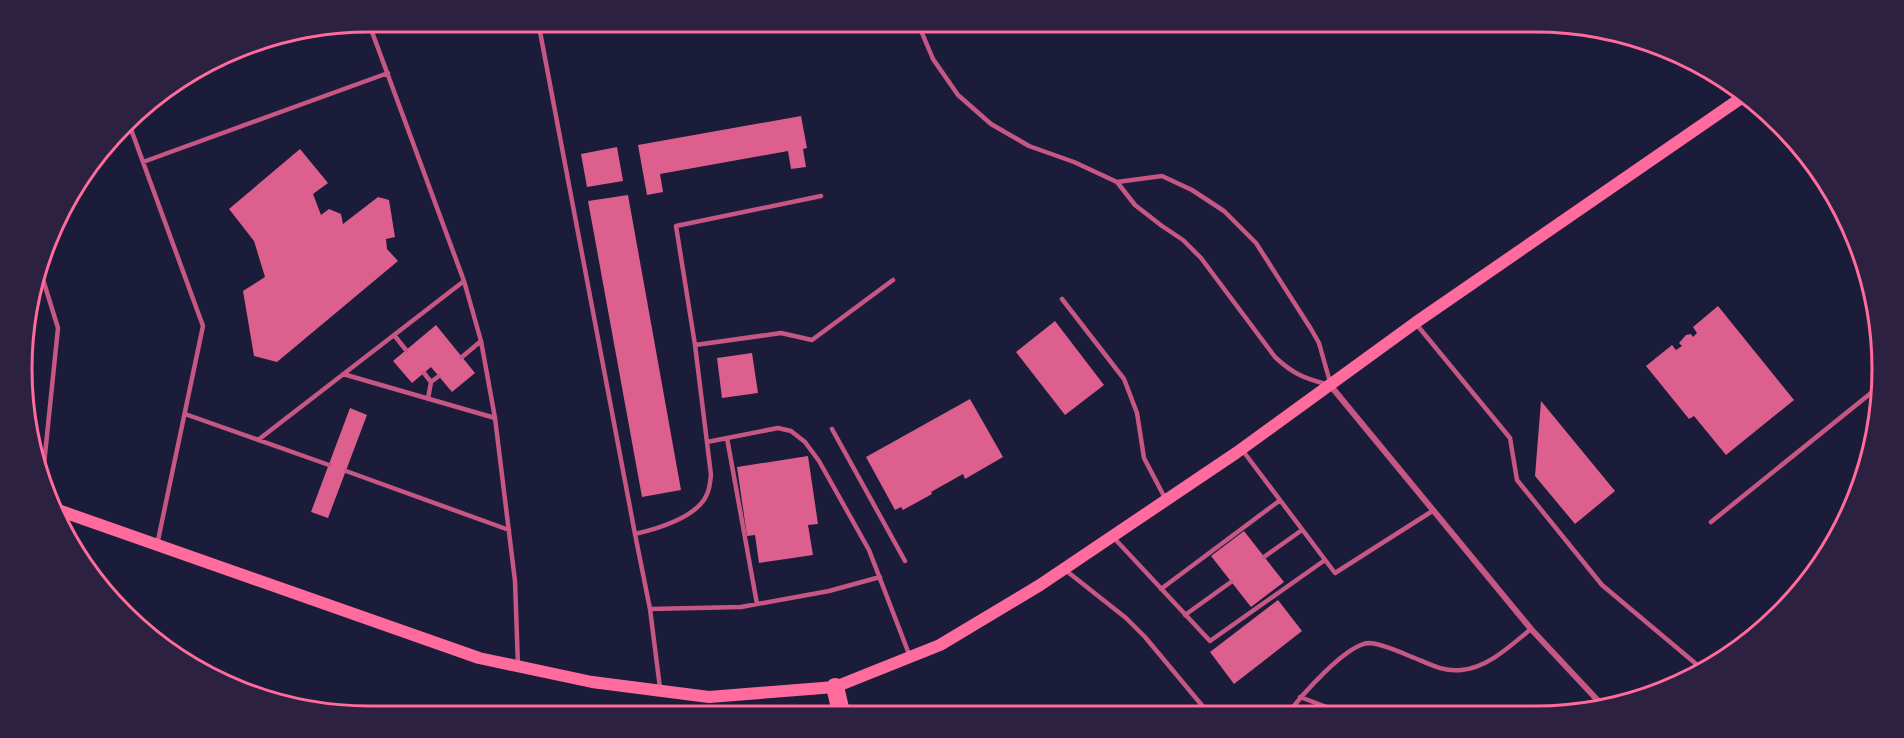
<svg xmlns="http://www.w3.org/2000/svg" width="1904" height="738" font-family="Poppins,sans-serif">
	<rect width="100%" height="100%" fill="#1b1b3a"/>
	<!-- building -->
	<path fill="#dd5f8e" d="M801,116L807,148L803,149L806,167L791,169L788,151L660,174L663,192L647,195L638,145Z
		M617,147L623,181L587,187L581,154Z
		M300,149L328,183L313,194L321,215L329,209L341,214L343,224L378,197L389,200L395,237L386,239L387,249L398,261L277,362L254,356L243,291L265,277L254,241L229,209Z
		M628,195L681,490L642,497L588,201Z
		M1718,306L1794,400L1726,455L1694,416L1689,419L1646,366L1672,345L1676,350L1682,346L1679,343L1686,335L1691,334L1693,337L1697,333L1693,327Z
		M1055,321L1104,385L1065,415L1016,352Z
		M436,325L475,373L452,392L431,367L412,383L393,361Z
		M752,353L758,393L722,398L717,358Z
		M970,399L1003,457L965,479L963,474L931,492L932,494L903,510L901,507L895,510L866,457Z
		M1541,401L1615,491L1575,524L1535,476Z
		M350,408L367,415L328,518L311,512Z
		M808,456L818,524L808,525L813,555L759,563L755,535L747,536L737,467Z
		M1244,531L1284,582L1251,607L1211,556Z
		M1278,600L1302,631L1234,684L1210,652Z"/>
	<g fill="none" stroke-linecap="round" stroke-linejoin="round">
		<!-- service -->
		<path stroke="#c65784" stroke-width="4.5" d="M368,21L464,281L481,341L495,418L515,581L518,666
			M538,21L635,534
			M917,21L933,59L958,95L991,124L1029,146L1074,162L1117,182L1135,205L1162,226L1183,240L1201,258L1275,357C1292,373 1303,378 1326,384
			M128,121L203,326L157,545
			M143,162L388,73
			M1117,182L1162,176L1192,190L1224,211L1256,243L1311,329L1319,343L1330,382
			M41,273L58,328L43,474
			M1062,299L1124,379L1137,413L1144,458L1166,500
			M1417,325L1510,438L1517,480L1602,585L1695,663L1702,672
			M394,335L406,350
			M695,345L781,333L812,340L893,280
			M462,357L481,341
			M424,373L431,382
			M343,374L495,418
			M428,399L431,382L439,376
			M185,414L329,465
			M832,429L905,561
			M727,438L757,604
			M258,440L464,281
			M707,442L778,428L791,431L805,442L819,461L869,550L909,654
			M1243,451L1335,573L1434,510
			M346,471L509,530
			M1711,522L1876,389
			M1114,538L1210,641L1325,560
			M1264,557L1302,530
			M1064,569L1126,618L1145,637L1210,715
			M1161,589L1279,501
			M650,609L741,607L829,591L880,577
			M1185,615L1231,582
			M660,688L650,609L635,534C657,529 698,517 707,494C710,488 710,481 711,475L695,345L676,226L821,196
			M1300,697L1348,715
			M1287,715C1300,697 1346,644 1369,643C1382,643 1404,654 1417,659C1431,665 1445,672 1461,670C1488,668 1511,645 1531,629"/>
		<!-- minor -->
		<path stroke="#c65784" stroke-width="6" d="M1330,385L1531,629L1604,707"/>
		<!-- secondary -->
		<path stroke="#ff6b9d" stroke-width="12" d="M58,510L479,658L592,682L709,697L835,687L940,645L1040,585L1236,453L1415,323L1747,94"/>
		<!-- motorway -->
		<path stroke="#ff6b9d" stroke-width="18" d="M835,687L842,716"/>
	</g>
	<!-- crop -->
	<path d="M0 0H1904V738H0ZM369 32H1535A337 337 0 0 1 1872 369V369A337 337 0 0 1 1535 706H369A337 337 0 0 1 32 369V369A337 337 0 0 1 369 32Z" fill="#2d2142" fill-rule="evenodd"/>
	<path fill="none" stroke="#ff6b9d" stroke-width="3" d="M369 32H1535A337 337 0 0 1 1872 369V369A337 337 0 0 1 1535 706H369A337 337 0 0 1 32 369V369A337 337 0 0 1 369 32Z"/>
</svg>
